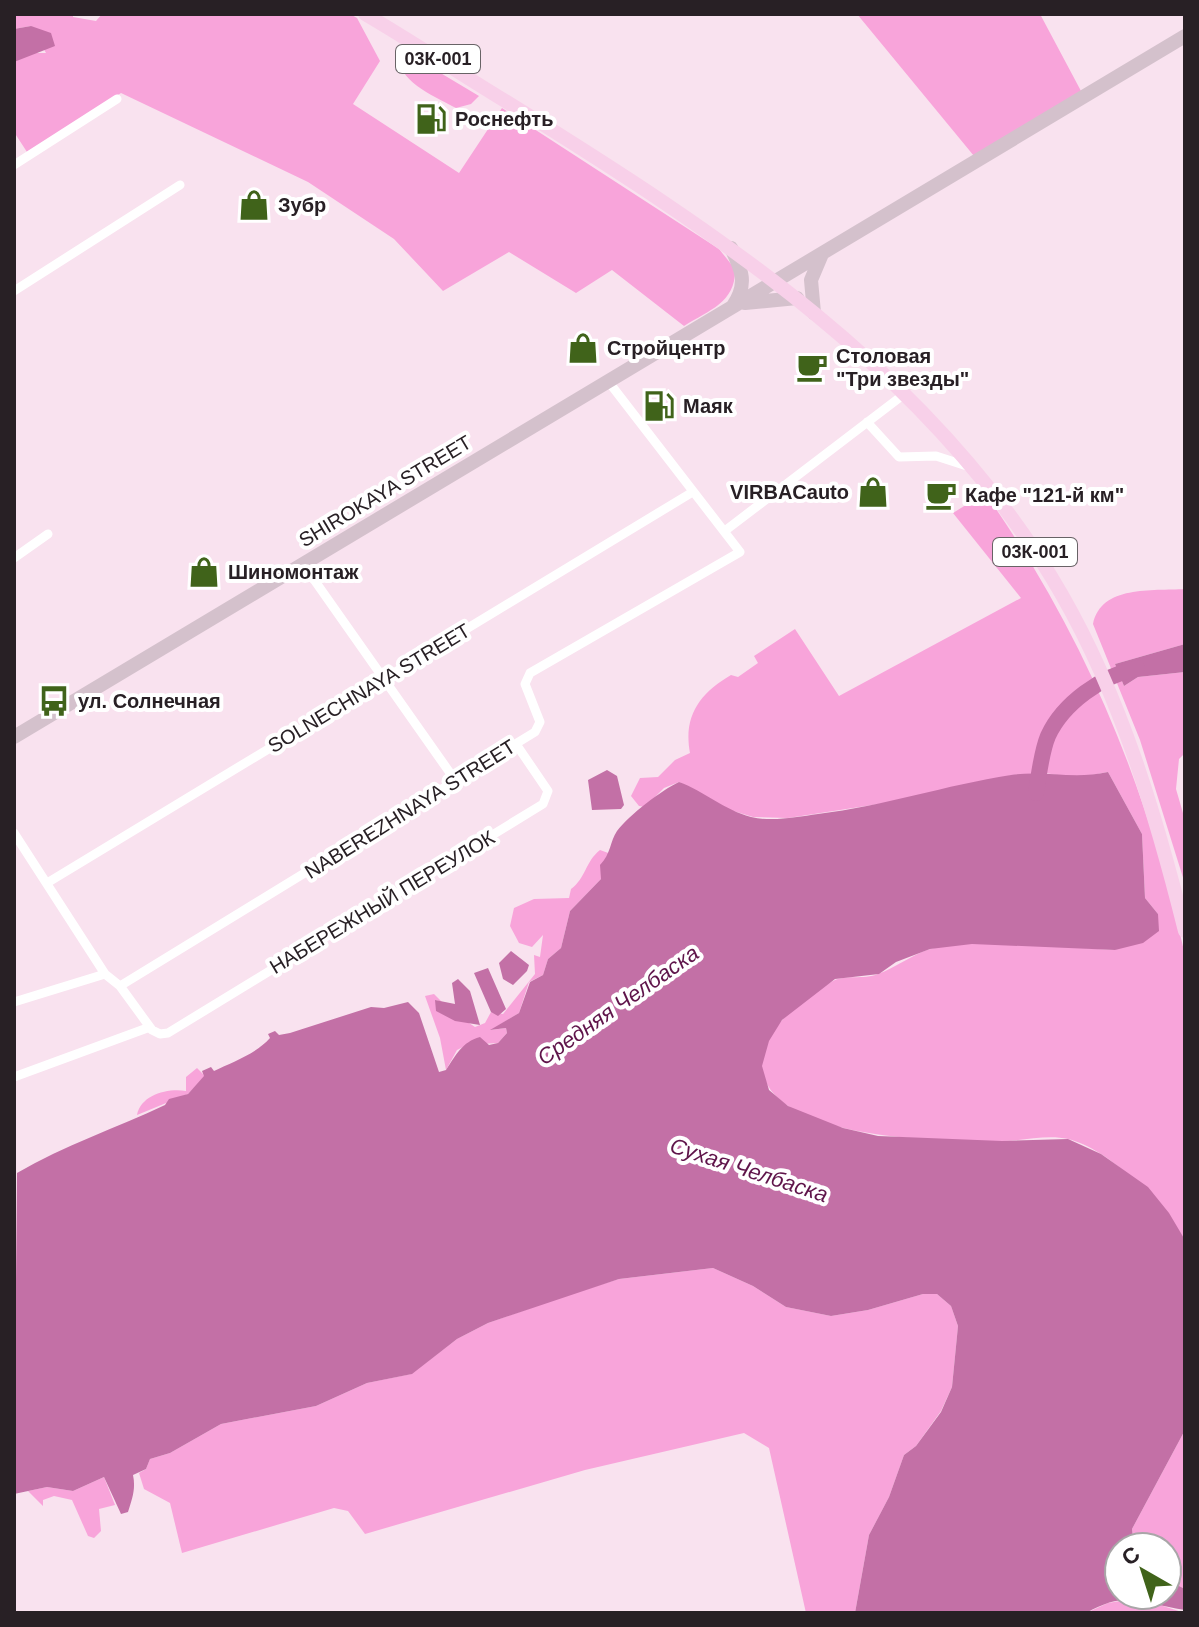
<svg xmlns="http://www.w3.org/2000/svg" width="1199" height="1627" font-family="Helvetica,sans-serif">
	<rect width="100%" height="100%" fill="#f9e2ef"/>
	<!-- green -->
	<path fill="#f8a4da" d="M14,14H73V17L96,21L102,14H350L357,18L380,61L353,104L459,173L502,108L719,249L735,269C736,302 710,310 684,326L612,270L576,293L509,252L443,291L394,239L308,182L121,93L27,152L14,132V62L29,53H46L31,26L14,29Z
		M857,14H1040L1081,91L974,156Z
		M402,50L479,96L471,104L456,108C437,97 389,79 402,50Z
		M985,493C1086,637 1146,784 1185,955V1240C1164,1205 1110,1149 1068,1139C1047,1134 1023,1141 1002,1141C948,1142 770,1141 762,1068C759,1030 803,999 831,982C844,974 864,980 878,974C895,968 910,956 927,950C971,936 1066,948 1115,950L1158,914L1145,898L1142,834L1108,772L1076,778L1045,773L1013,775L905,800L788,818L753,817L730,810L679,782L664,788L645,807L639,806L631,796L640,778L658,777L675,760L690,753C683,716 700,693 731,675L738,677L758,663L754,656L795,629L839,696L1021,598L953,513Z
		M1185,589V644L1115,664L1124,686L1138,677L1185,672V753L1179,759L1176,789L1185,820V884L1140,740L1093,624C1101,585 1152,591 1185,589Z
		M600,850L611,854L601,865V879L570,911L561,948L548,959L543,975L529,982L519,1013L491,1030L506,1028L507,1033L498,1043L467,1045L457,1050L446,1070L440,1038L425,996L434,994L442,1002L435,1000L475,1027L485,1023L491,1012L503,1014L535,974L534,955L540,957L543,935L532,947L519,943L510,926L514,908L534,899L569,898L571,889C586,878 585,862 600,850Z
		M197,1068L205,1076L188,1094L137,1115C141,1095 167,1088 186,1091V1077Z
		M713,1268L753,1286L786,1307L831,1316L868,1310L923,1294H937L951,1306L958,1326L952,1387L941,1411L916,1446L904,1455L889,1497L869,1535L855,1613H806L769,1448L744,1433L585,1470L365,1534L348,1511L334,1508L182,1553L170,1503L144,1489L139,1473L146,1469L150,1459L170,1453L221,1424L316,1406L367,1383L411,1374L457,1339L488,1323L573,1293L619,1279Z
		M1185,1430V1589L1167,1580V1547H1134L1132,1529Z
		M104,1477L115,1505L99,1509L101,1531L94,1538L88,1536L72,1500L54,1496L43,1500V1506L28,1491L47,1487L73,1491Z
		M1138,1598L1185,1613H1086L1108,1603Z"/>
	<!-- water -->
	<path fill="#c370a6" d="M31,26L51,33L55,46L14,62V29Z
		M1185,644V672L1138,677L1124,686L1115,664Z
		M607,770L617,776L624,805L621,809L592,810L588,780Z
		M1108,772L1142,834L1145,898L1158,914L1159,931L1143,943L1115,950L972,944L930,949L896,962L879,974L835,979L782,1020L769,1041L762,1066L769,1090L788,1106L843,1128L878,1136L1002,1141L1068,1139L1101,1154L1148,1187L1169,1213L1185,1240V1430L1132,1529L1134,1547H1119V1595H1167V1580L1185,1589V1610C1142,1604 1129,1589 1086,1613H855L869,1535L889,1497L904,1455L916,1446L941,1412L952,1387L958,1326L951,1306L937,1294H923L868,1310L831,1316L786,1307L753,1286L713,1268L619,1279L488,1323L457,1339L412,1374L367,1383L316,1406L221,1424L170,1453L150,1459L146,1469L133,1475C136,1489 132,1499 128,1512L121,1514L104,1477L73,1491L47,1487L14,1494L17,1173C65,1145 116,1128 165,1105L169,1099L188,1094L204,1076L202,1071L211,1067L214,1071C232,1062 256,1054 270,1038L268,1034L275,1031L279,1035L290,1033L371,1007L384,1008L408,1002L419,1013L439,1072L446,1070C456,1055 462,1042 480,1037L489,1045L498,1043L507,1033L506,1028L490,1030L519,1013L530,982L543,975L548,959L561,948L570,911L601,879L600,865C611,854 610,841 617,831C629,815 662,790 679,782C704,791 724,810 751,817C772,822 797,817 818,814C884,806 946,785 1011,775C1045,770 1073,780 1108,772Z
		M511,951L529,965L527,971L513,985L503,979L499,963Z
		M488,968L506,1009L498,1016L491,1012L474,973Z
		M458,979L470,991L480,1025L455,1021L436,1011L435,1000L455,1004L452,983Z"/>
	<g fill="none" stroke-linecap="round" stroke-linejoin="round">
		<!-- river -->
		<path stroke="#c370a6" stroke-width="16" d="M1036,793C1039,775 1041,753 1048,736C1063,703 1102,676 1137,668"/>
		<!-- street -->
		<path stroke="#fff" stroke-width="9" d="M14,165L117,99
			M14,291L180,185
			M867,422L899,457L936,456L970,467
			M726,530L903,395
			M14,558L48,534
			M303,564L455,780
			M14,833L105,974
			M47,883L691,493
			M120,986L152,1030L160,1034L168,1033L543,804L548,791L516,744
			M14,1002L105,974L120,986L535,732L540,722L525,684L530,673L740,552L608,381
			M14,1077L150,1027"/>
		<!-- secondary -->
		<path stroke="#d4c1cc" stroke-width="14" d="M731,248C742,270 748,284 733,306
			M745,303L797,298
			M814,313L811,280L822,254
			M14,737L1185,36"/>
		<!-- primary -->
		<path stroke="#f8d0e9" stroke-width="14" d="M365,14C413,42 459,73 507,102C718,233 935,374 1062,595C1121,698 1156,815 1185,931"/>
	</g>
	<!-- icons -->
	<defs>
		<symbol id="fuel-bare" viewBox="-9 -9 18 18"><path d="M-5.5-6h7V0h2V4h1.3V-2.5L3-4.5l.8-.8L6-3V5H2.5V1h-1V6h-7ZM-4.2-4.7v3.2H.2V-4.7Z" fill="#40631a" stroke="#fff" stroke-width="2.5" paint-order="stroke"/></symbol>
		<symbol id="shop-bare" viewBox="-9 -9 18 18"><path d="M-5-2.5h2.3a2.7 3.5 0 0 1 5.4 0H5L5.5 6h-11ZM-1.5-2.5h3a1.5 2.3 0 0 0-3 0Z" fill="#40631a" stroke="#fff" stroke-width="2.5" paint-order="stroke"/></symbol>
		<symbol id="cafe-bare" viewBox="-9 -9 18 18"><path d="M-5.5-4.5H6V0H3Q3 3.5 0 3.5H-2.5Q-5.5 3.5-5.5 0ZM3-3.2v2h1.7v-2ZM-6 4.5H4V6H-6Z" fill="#40631a" stroke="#fff" stroke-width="2.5" paint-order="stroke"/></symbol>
		<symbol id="bus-bare" viewBox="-9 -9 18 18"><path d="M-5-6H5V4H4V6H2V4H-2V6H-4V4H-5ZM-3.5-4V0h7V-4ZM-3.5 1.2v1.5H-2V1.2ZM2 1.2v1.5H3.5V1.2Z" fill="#40631a" stroke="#fff" stroke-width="2.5" paint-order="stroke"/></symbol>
	</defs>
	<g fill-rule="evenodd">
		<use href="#fuel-bare" x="409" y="97" width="44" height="44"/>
		<use href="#shop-bare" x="232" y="183" width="44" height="44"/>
		<use href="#shop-bare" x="561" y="326" width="44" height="44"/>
		<use href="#cafe-bare" x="790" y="345" width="44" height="44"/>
		<use href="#fuel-bare" x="637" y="384" width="44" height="44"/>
		<use href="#shop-bare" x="851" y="470" width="44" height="44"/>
		<use href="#cafe-bare" x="919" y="473" width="44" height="44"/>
		<use href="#shop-bare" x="182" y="550" width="44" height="44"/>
		<use href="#bus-bare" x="32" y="679" width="44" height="44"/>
	</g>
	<g text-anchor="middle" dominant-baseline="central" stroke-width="8" stroke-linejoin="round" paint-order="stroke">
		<!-- shield labels -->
		<g fill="#fff" stroke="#686366" stroke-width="2">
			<rect x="396" y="45" width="84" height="28" rx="6"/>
			<rect x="993" y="538" width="84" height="28" rx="6"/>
		</g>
		<g font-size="18" font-weight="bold" fill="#282025">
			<text x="438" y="59">03К-001</text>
			<text x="1035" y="552">03К-001</text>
		</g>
		<!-- poi labels -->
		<g font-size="20" font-weight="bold" fill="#282025" stroke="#fff" text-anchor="start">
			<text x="455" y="119">Роснефть</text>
			<text x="278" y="205">Зубр</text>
			<text x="607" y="348">Стройцентр</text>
			<text x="836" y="356">Столовая<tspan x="836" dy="23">"Три звезды"</tspan></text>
			<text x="683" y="406">Маяк</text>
			<text x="849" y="492" text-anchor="end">VIRBACauto</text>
			<text x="965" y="495">Кафе "121-й км"</text>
			<text x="228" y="572">Шиномонтаж</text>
			<text x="78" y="701">ул. Солнечная</text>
		</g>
		<!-- street labels -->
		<g font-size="20" fill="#282025" stroke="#fff">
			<text transform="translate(385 491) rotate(-31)">SHIROKAYA STREET</text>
			<text transform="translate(369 688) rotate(-31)">SOLNECHNAYA STREET</text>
			<text transform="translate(410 809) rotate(-32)">NABEREZHNAYA STREET</text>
			<text transform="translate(382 902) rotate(-31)">НАБЕРЕЖНЫЙ ПЕРЕУЛОК</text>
		</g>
		<!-- water labels -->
		<g font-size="22" font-style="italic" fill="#5f144a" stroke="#fff">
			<text transform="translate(618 1005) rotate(-35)">Средняя Челбаска</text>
			<text transform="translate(749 1170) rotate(18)">Сухая Челбаска</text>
		</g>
	</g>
	<!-- border -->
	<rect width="1199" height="1627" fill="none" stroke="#282025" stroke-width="32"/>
	<!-- north arrow -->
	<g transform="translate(1143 1571) rotate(321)"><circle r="38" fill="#ffffff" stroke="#a9a6a8" stroke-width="2"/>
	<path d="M0-6L14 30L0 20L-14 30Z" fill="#40631a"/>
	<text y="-12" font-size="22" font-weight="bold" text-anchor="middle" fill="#282025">С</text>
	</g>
</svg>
